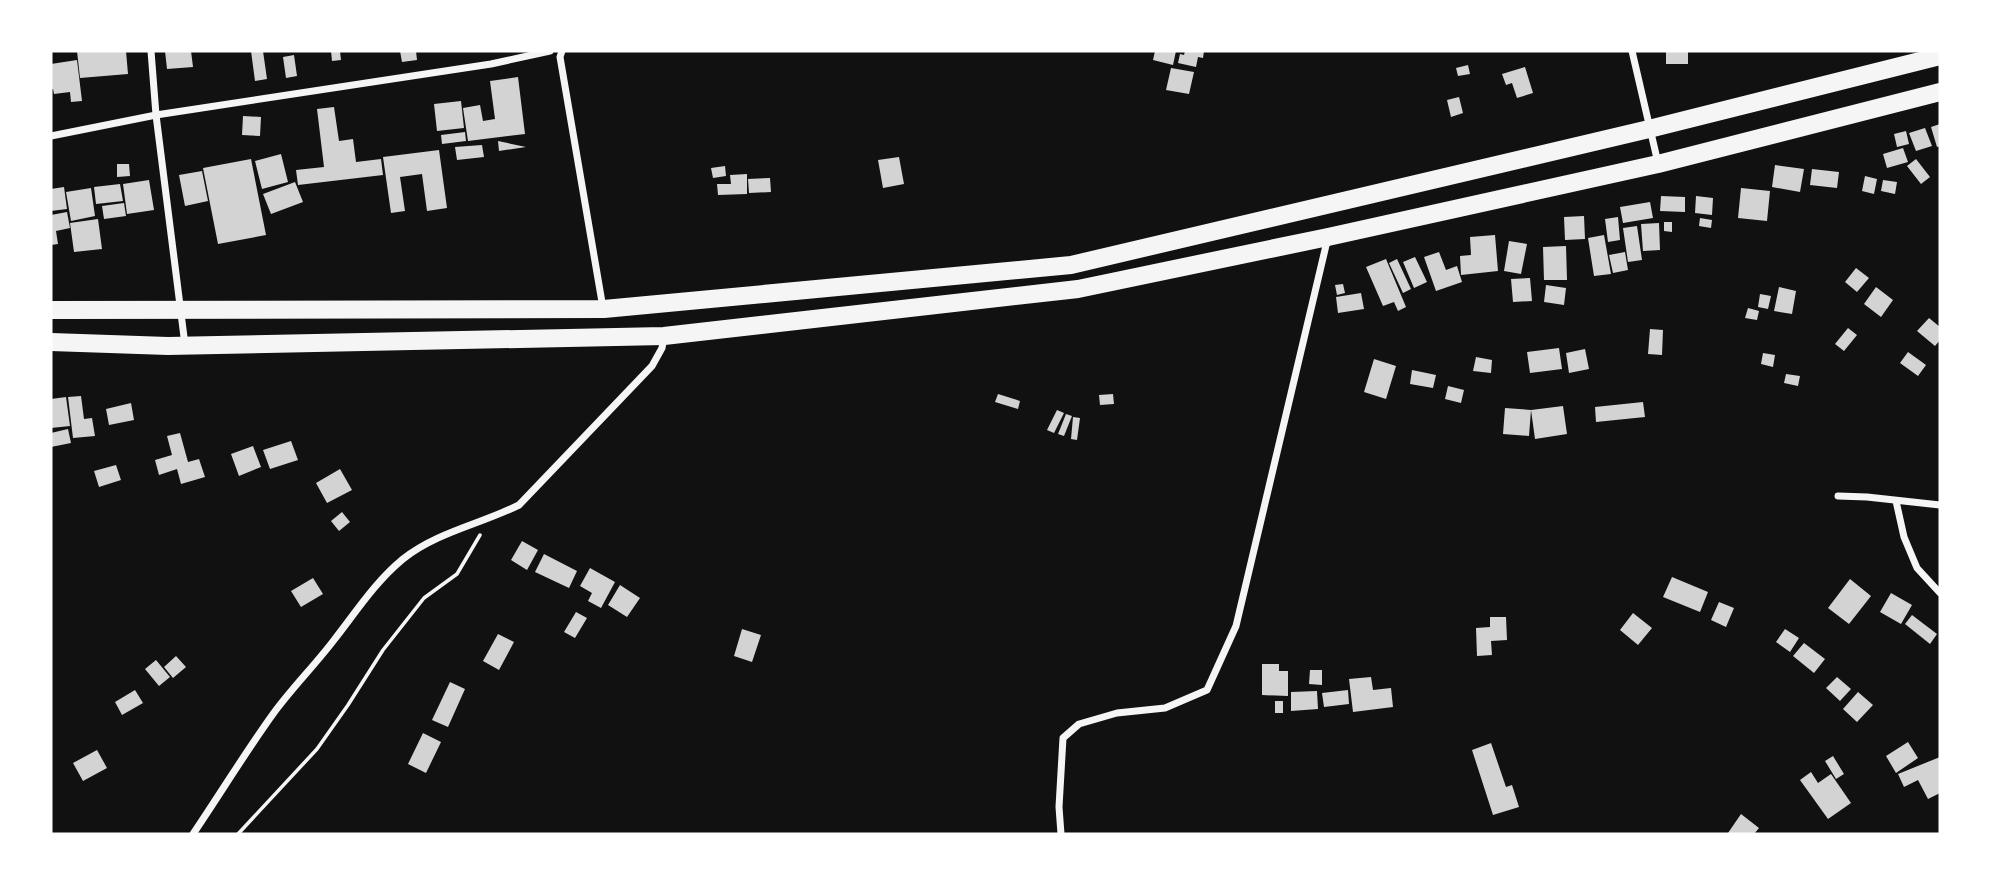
<svg xmlns="http://www.w3.org/2000/svg" width="1991" height="885" font-family="'Open Sans',sans-serif">
	<rect width="100%" height="100%" fill="#111"/>
	<!-- building -->
	<path fill="#d3d3d3" d="M77,51H126L128,74L80,78Z
		M165,51H191L193,67L167,69Z
		M251,51H263L267,79L255,81Z
		M331,51H340L341,60L332,61Z
		M400,51H416L417,60L402,62Z
		M1155,51H1176L1173,65L1153,60Z
		M1185,51H1204L1203,58L1198,57L1196,67L1178,63L1180,54L1184,55Z
		M1666,51H1688V64H1666Z
		M294,55L297,76L286,78L283,57Z
		M77,60L82,101L71,102L70,92L54,94L53,89H51V64Z
		M1468,65L1470,74L1458,76L1456,68Z
		M1525,67L1533,93L1517,98L1512,83L1506,85L1502,74Z
		M1171,68L1194,72L1189,94L1166,90Z
		M518,77L525,134L468,141L463,108L480,105L483,121L495,119L490,81Z
		M1459,97L1463,113L1451,117L1447,100Z
		M461,101L464,128L437,131L434,104Z
		M334,107L339,141L353,139L356,162L381,159L383,175L298,185L296,170L324,167L317,109Z
		M243,116L261,117L260,136L242,135Z
		M1940,124V146L1937,147L1931,127Z
		M1925,128L1932,146L1916,151L1909,133Z
		M1906,131L1909,144L1897,147L1894,134Z
		M465,132L466,141L442,144L441,135Z
		M498,141L526,147L499,151Z
		M482,145L484,157L457,160L455,147Z
		M1903,148L1908,162L1887,168L1883,154Z
		M439,150L447,208L427,211L422,174L400,177L405,211L391,213L383,157Z
		M281,154L288,182L262,189L255,161Z
		M899,157L904,184L883,188L878,160Z
		M251,159L266,235L218,244L203,168Z
		M1916,159L1930,177L1921,184L1907,166Z
		M117,164H129L130,176L117,177Z
		M1775,165L1804,169L1800,192L1772,187Z
		M725,166L726,176L713,178L711,168Z
		M1812,169L1839,172L1837,188L1810,185Z
		M202,171L208,201L185,206L179,175Z
		M747,174V194L718,195L717,184H731L730,175Z
		M1865,176L1877,179L1874,194L1862,191Z
		M770,178L771,192L749,193L748,179Z
		M149,180L154,210L127,214L123,184Z
		M1883,180L1897,182L1895,194L1881,191Z
		M295,182L303,202L271,214L263,194Z
		M120,184L123,201L96,204L94,187Z
		M64,187L67,209L51,211V189Z
		M91,188L95,216L71,221L66,192Z
		M1741,188L1770,191L1767,221L1738,218Z
		M1661,196L1685,197V212L1660,211Z
		M1696,196L1713,198L1712,215L1695,213Z
		M1650,202L1653,218L1623,223L1620,207Z
		M124,203L126,216L104,219L102,206Z
		M67,212L70,228L56,231L58,244L51,245V215Z
		M1584,216L1585,239L1565,240L1564,217Z
		M1618,217L1620,240L1608,242L1605,219Z
		M1700,218L1712,220L1711,228L1699,226Z
		M98,219L102,249L74,252L70,223Z
		M1664,222H1672V232L1664,231Z
		M1659,223L1660,250L1643,251L1641,224Z
		M1637,226L1642,260L1628,262L1623,228Z
		M1495,235L1498,271L1461,275L1460,256L1471,255L1470,237Z
		M1604,235L1611,274L1594,276L1588,238Z
		M1509,241L1527,244L1521,274L1504,271Z
		M1566,246L1567,280H1544L1543,247Z
		M1439,252L1446,270L1457,266L1462,282L1436,291L1424,257Z
		M1625,252L1628,270L1613,273L1609,255Z
		M1415,257L1427,282L1414,288L1403,262Z
		M1386,259L1406,307L1398,311L1394,302L1383,306L1366,267Z
		M1397,259L1411,289L1403,293L1389,263Z
		M1856,268L1869,278L1857,292L1845,282Z
		M1530,278L1532,301L1513,302L1511,279Z
		M1343,284L1345,293L1337,295L1335,285Z
		M1546,285L1566,288L1564,305L1544,302Z
		M1779,287L1796,291L1792,314L1774,311Z
		M1876,287L1893,300L1881,317L1864,304Z
		M1361,293L1364,309L1338,313L1336,297Z
		M1760,294L1771,296L1768,309L1758,307Z
		M1748,308L1759,311L1757,320L1745,318Z
		M1929,318L1940,327V340L1935,346L1917,331Z
		M1848,328L1857,335L1844,351L1835,344Z
		M1650,329L1663,330L1662,355L1648,354Z
		M1559,348L1562,369L1530,373L1527,352Z
		M1585,349L1589,369L1569,373L1566,353Z
		M1908,352L1926,365L1918,376L1900,363Z
		M1763,353L1775,355L1773,367L1761,364Z
		M1476,357L1492,360L1491,373L1473,371Z
		M1374,359L1396,366L1386,399L1364,392Z
		M1412,370L1436,375L1433,388L1410,384Z
		M1786,374L1800,376L1798,386L1784,383Z
		M1448,386L1464,390L1461,403L1445,399Z
		M998,394L1020,401L1018,409L995,402Z
		M1113,394L1114,404L1100,405L1099,395Z
		M81,396L84,419L92,418L95,436L73,438L68,397Z
		M66,397L70,426L51,428V399Z
		M1643,402L1645,417L1596,422L1595,407Z
		M131,403L134,420L109,425L106,409Z
		M1563,406L1567,434L1535,439L1531,410Z
		M1505,408L1531,410L1529,436L1503,434Z
		M1057,410L1064,413L1054,433L1047,430Z
		M1066,414L1072,416L1064,436L1058,434Z
		M1073,417L1080,418L1077,440L1071,439Z
		M68,429L71,443L51,447V433Z
		M180,433L188,462L199,459L205,477L181,484L177,469L159,475L155,460L172,455L167,436Z
		M291,441L298,460L270,469L263,450Z
		M253,446L261,467L239,476L231,454Z
		M116,465L121,480L99,487L94,471Z
		M340,469L352,490L327,503L316,483Z
		M342,512L350,522L339,531L331,521Z
		M522,541L538,550L527,570L511,560Z
		M544,554L577,571L569,588L535,572Z
		M590,568L615,582L601,608L588,601L592,593L580,586Z
		M1672,577L1708,592L1700,612L1663,597Z
		M313,578L323,594L301,607L291,591Z
		M1850,579L1871,596L1849,624L1828,608Z
		M620,585L640,598L627,617L608,605Z
		M1891,593L1912,605L1901,624L1880,612Z
		M1719,602L1734,608L1726,627L1711,620Z
		M576,612L587,618L575,638L564,632Z
		M1633,613L1652,628L1638,645L1620,630Z
		M1912,615L1937,634L1930,644L1905,624Z
		M1490,617H1506L1507,640L1491,641L1492,655L1477,656L1476,628L1490,627Z
		M742,629L761,635L752,662L734,656Z
		M1785,629L1799,638L1790,652L1776,642Z
		M498,634L514,642L499,670L483,661Z
		M1804,643L1825,659L1814,673L1793,656Z
		M176,656L186,667L173,678L164,667Z
		M156,660L170,677L159,686L145,669Z
		M1262,664H1279V671H1288V696L1262,695Z
		M1310,670H1322V685L1309,684Z
		M1371,677L1373,690L1391,688L1393,707L1353,712L1349,679Z
		M1837,677L1851,689L1840,701L1826,688Z
		M450,682L465,689L448,727L432,720Z
		M135,690L143,703L122,715L115,702Z
		M1348,690L1349,704L1324,707L1322,693Z
		M1317,691L1318,709L1291,711V692Z
		M1858,692L1873,705L1857,722L1843,709Z
		M1275,701H1283V713H1275Z
		M423,733L441,742L426,773L408,764Z
		M1908,742L1918,758L1896,773L1886,756Z
		M1491,743L1506,787L1512,785L1519,807L1493,815L1472,750Z
		M97,750L107,768L83,781L73,763Z
		M1833,756L1844,774L1836,779L1825,761Z
		M1940,757V793L1928,799L1918,780L1904,787L1898,774Z
		M1811,772L1818,783L1831,774L1851,803L1828,819L1800,780Z
		M1741,814L1759,828L1754,834L1728,833Z"/>
	<g fill="none" stroke-linecap="round" stroke-linejoin="round">
		<!-- path -->
		<path stroke="#f5f5f5" stroke-width="3.5" d="M238,834L317,749L348,705L383,650L424,598L457,574L480,535"/>
		<!-- minor -->
		<path stroke="#f5f5f5" stroke-width="7" d="M151,51L156,115L491,64L550,51
			M562,51L560,57L603,308
			M1632,51L1658,163
			M51,136L156,115L185,345
			M1838,496L1867,497L1940,505
			M1896,501L1904,537L1917,568L1940,593
			M193,834C220,794 245,753 273,714C292,688 315,665 334,640C356,612 375,582 403,559C437,532 481,524 519,505L652,366L662,348L664,337
			M1061,834L1059,807L1063,738L1079,724L1117,713L1165,708L1207,690L1236,626L1328,237"/>
		<!-- trunk -->
		<path stroke="#f5f5f5" stroke-width="18" d="M51,310L604,309L1071,265L1649,129L1940,56
			M51,342L168,346L664,336L1078,289L1328,237L1658,164L1940,92"/>
	</g>
	<!-- border -->
	<rect width="1991" height="885" fill="none" stroke="#ffffff" stroke-width="105"/>
</svg>
